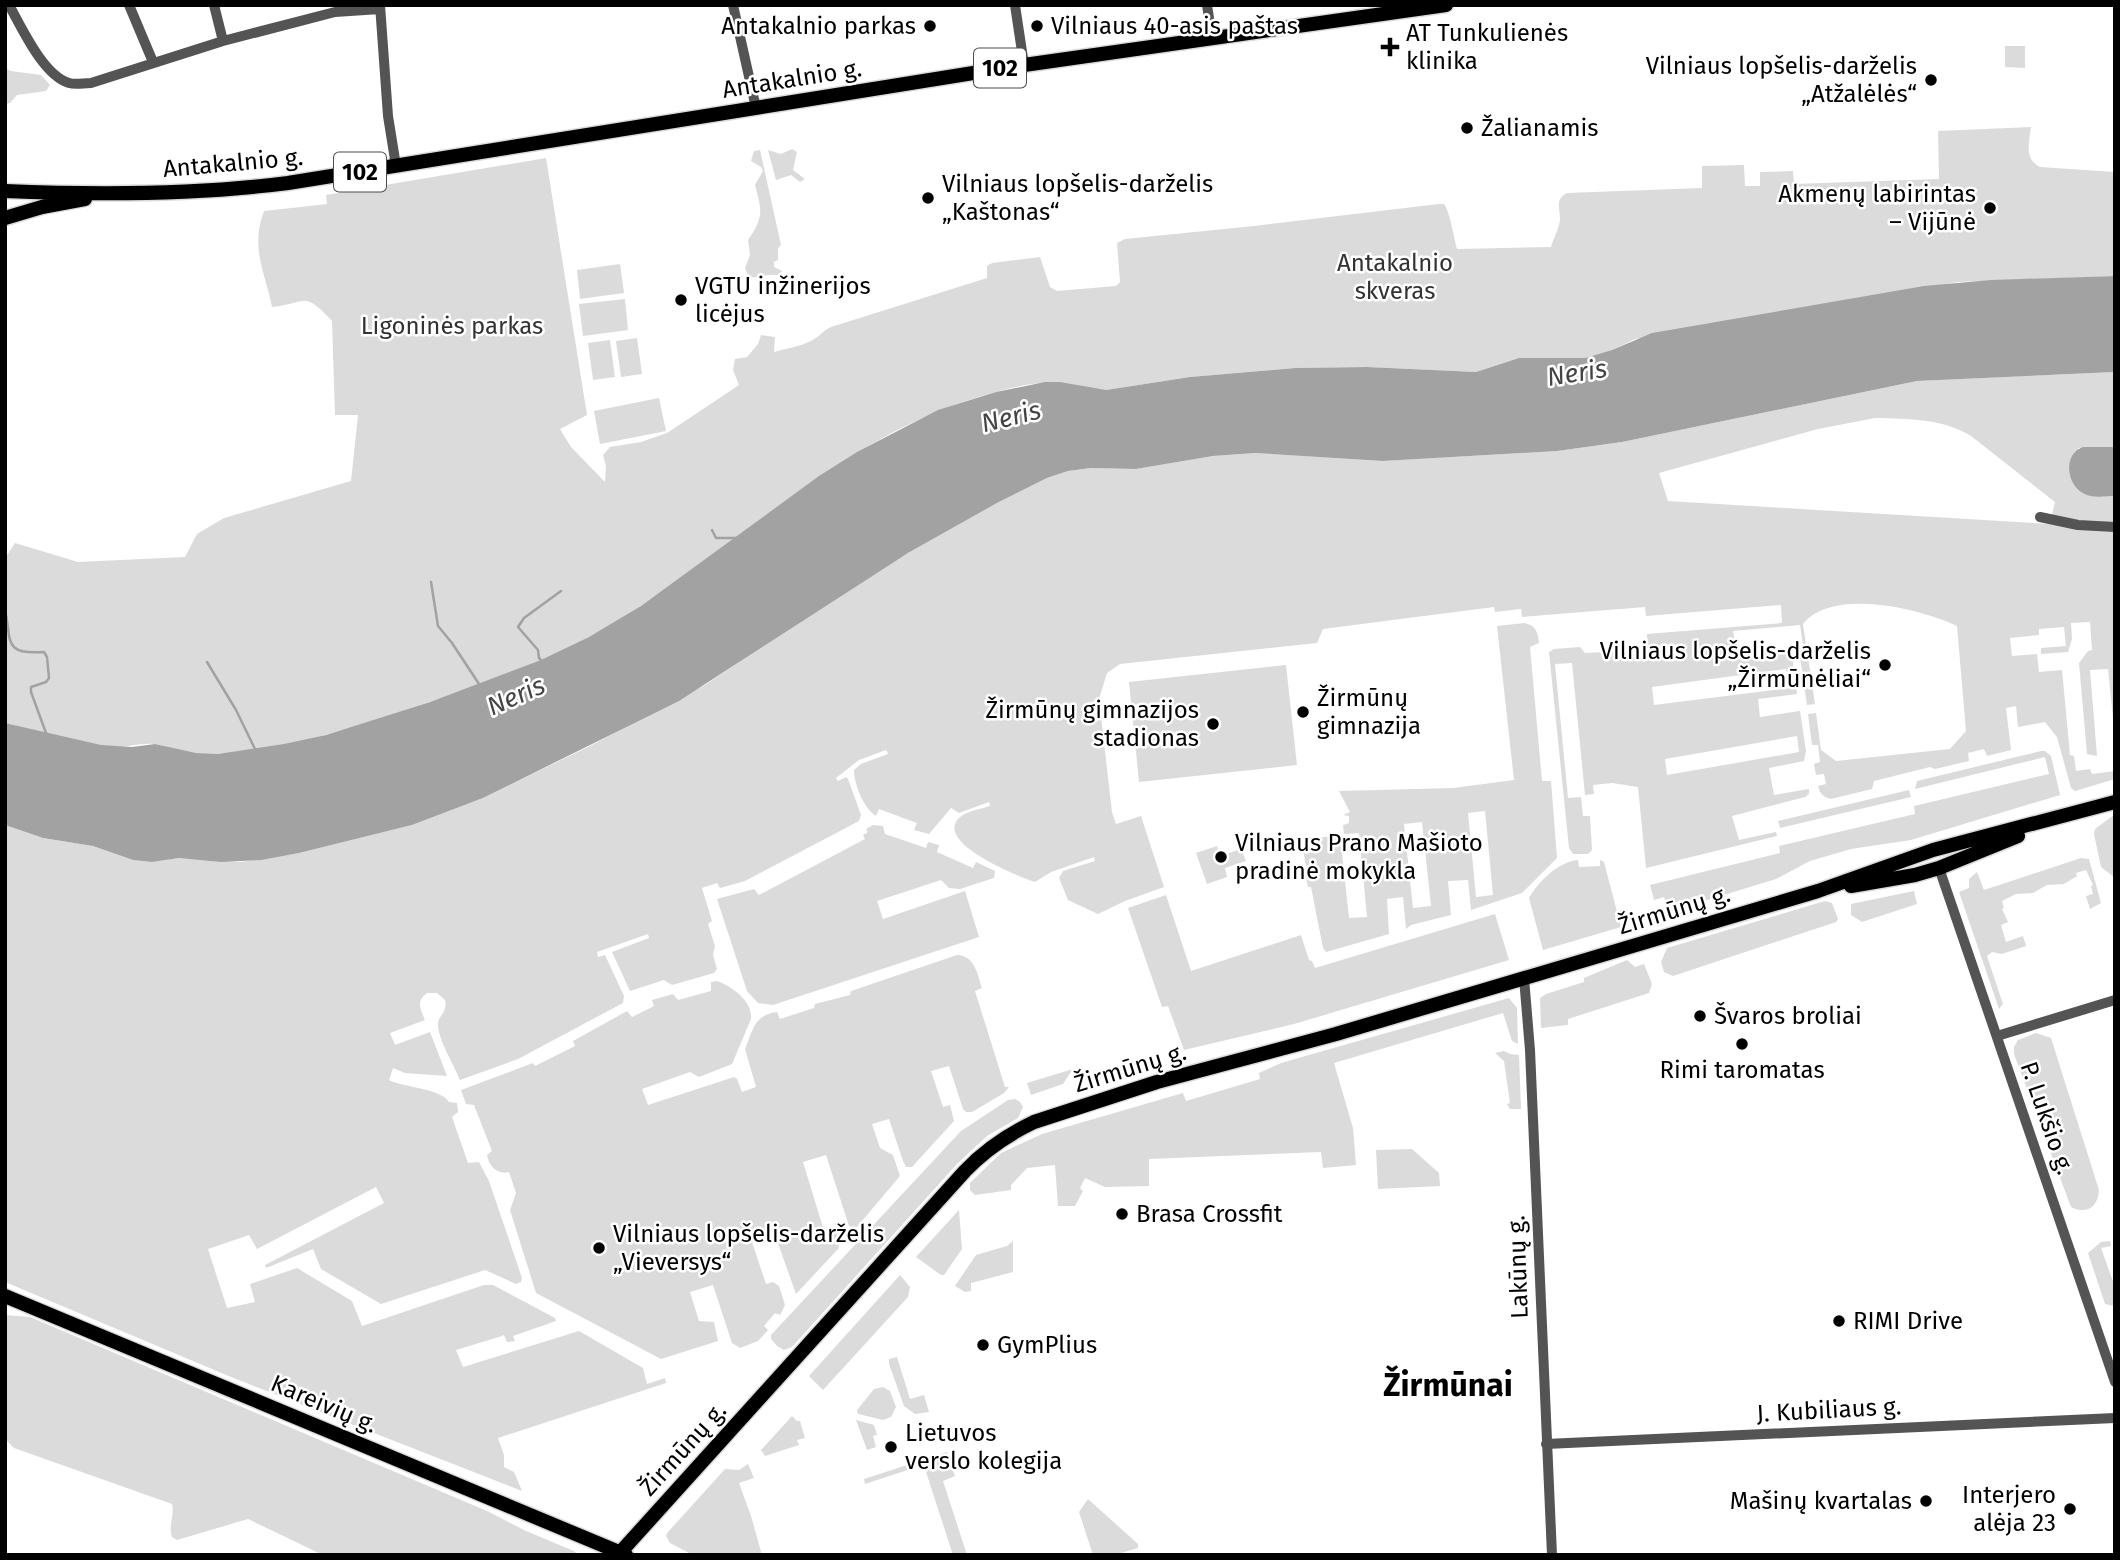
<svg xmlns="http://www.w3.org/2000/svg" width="2120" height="1560" font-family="'Fira Sans',sans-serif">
	<rect width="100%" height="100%" fill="#fff"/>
	<!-- green -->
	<path fill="#dbdbdb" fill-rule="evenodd" d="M2005,46H2025V68L2005,67Z
		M5,68L11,71L41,75L50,85L46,91L17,95L10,103L5,104Z
		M2031,127C2029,143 2024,159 2040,167L2115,172V276L1958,282L1635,339L1612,350L1585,358H1519L1476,372L1367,367L1295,368L1190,377L1106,390C1086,389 1068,382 1047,383C1026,383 1003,390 982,396C851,434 752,532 641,606C570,654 486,684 405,710C345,730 281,751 218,754C204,754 190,753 176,750C169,748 161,744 153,744C141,743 129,747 117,747C80,744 41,731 5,723V558L15,543L78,562L185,557L197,534L224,518L351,481L358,415H335L332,321C302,289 307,304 272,307C265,271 250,249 264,211L327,204L326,195L546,158L587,415L560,429L571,447L605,482L606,466L603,455L610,447L641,442L667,433L739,385L733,370L735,359L747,357L758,344L761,335L775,337L774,352C788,348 804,346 816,338C822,334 824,330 831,327L987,278V266L992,263L1040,257L1050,287L1057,291L1116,286L1120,282L1117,243L1125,239L1254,226L1439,204H1444C1450,212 1454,238 1457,249L1551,247C1553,240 1557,232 1559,225C1563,212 1552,201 1567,193L1702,188V166L1744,165L1745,186H1760V172L1793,171L1794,184L1939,179L1938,131Z
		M792,149L797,152L793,170L805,179L800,182L791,175L776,180L768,150L781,154Z
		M760,150L781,245L778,248V260L774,262V267L782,271L780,276C768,272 761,279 749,277L745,268L750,255L748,240C764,217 762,211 755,185L763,171L761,167L751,161L754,151Z
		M620,264L624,293L580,299L577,270Z
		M625,299L628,330L583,336L579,304Z
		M637,338L642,374L621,377L616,341Z
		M610,340L615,377L593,380L588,343Z
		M2115,372V447L2078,448L2087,495L2115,496V738L2108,669L2090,670L2097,756L2087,754L2079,663L2088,651L2092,650L2090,622L2071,623L2072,639L2068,652L2041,654V648L2066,646L2064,627L2039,629V635L2010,638L2012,656L2037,654L2039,672L2062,670L2070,755L2074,756L2076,771L2090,769L2092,774L2115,771V779L2075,791L2071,788L2057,737L2045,722L2018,727L2016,706L2006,708L2011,750L1987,756L1984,749L1968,753L1969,761L1935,769L1930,767L1874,781L1872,789L1831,799C1823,797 1820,794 1818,786L1826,784L1824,774L1816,775L1814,764L1820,762L1818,745H1812L1808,714L1816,713L1821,750L1836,761L1950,749L1966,731L1957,626C1921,609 1833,587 1803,624L1815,704L1807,705L1799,650L1803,646L1800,625L1733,631L1737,655L1791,648L1797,694L1758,699L1760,717L1800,711L1806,751L1804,761L1769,768L1774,795L1809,789V794L1805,797L1732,816L1739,840L1776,832L1777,836L1646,868L1638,787L1612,783L1593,785L1594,794L1585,795L1572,663L1555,664L1568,798L1581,797L1583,816H1590L1592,850L1588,854H1573L1569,848L1549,652L1554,649L1580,647L1585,653L1648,650L1647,634L1782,623L1781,605L1646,616L1645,607L1522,617L1521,609L1495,612L1494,607L1323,629L1317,643L1120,664L1107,673L1099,699L1112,812L1116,824L1141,816L1164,887L1125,901L1098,914L1068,900L1059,878L1063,871L1095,861L1094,857L1051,872L1035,882C1019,877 934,843 959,818C966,811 981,809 990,806L989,802L959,813L951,808L929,834L914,830L917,823L879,809L876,816C864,809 854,784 854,770L861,764L888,754L886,750L859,760L836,778L838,781L846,777L848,779L861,815L859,821L745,881L720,888L717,883L702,888L712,921L708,924L715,946L713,955L717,969L714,973L672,985L664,980L630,991L612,952L649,938L648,934L597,952L598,957L605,955L624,996L623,1003L518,1059L460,1080C454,1065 439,1041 438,1026C437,1015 448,1014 445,1000L437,993H427C416,1001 420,1009 425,1020L390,1033L395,1045L430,1032L447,1076L405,1073L393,1068L389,1080C405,1088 440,1088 449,1102L457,1103L458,1112L452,1117L468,1163L479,1162L489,1181L522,1278L521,1282L516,1284L485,1270L381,1304L321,1269L313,1249L266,1268L265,1265L384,1203L376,1187L257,1249L249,1235L208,1249L227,1308L255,1302L250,1284L297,1268L352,1301L362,1326L484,1285H493L555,1318L556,1321L513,1336L515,1341L507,1342L504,1335L502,1336L456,1350L463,1367L579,1331L643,1368L647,1384L665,1378L666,1383L498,1438L504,1455V1467L514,1472L522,1491L231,1377L5,1282V825L43,838L93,846L133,860L152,862L179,858L241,862L299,853L412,825L483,798L590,746L705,685L837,597L908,553L997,503L1047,478L1068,471L1091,468L1136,469L1213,456L1255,453L1383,461L1557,451L1622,442L1917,381ZM1875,418C1909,419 1941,418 1971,436L2055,502L2050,524L1668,501L1659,473L1818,429ZM1786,669L1789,688L1654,705L1652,687ZM1797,736L1799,752L1667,775L1665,759Z
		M659,398L666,431L600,444L594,411Z
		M1524,623C1535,625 1538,631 1539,643L1530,647L1542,781H1551L1557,858L1522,893L1471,910L1468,880L1448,881L1451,915L1411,925L1406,929L1403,897L1387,899L1389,934L1326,952L1323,948L1311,887H1308L1306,877L1308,876L1301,840L1340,835L1349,918L1367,917L1359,833L1344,834L1343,825L1349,823V816L1343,815L1350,812L1339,791L1453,788L1514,780L1497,626ZM1485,811L1493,895L1476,897L1468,813ZM1422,822L1431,906L1413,908L1404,824Z
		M1286,665L1297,765L1139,782L1129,682Z
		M2041,751H2045L2051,756L2060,795L1911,840L1851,849L1810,861L1776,879L1668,912L1664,897L1654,900L1650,885L1780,853L1779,846L1915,814L1914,806L2049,774L2045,757L1915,789L1917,781Z
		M1909,790L1911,797L1780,828L1778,821Z
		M2115,814V877H2114L2101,867L2094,834L2095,829Z
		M873,825L883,826L885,834L926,848L928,842L939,845L937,852L973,868L976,862L995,871L994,878L960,889L949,888L941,880L877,901L883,919L965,891L979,937L773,1005L758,1003L747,991L717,899L754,889L759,895L865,839L863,835L868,832L866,829Z
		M1217,846L1220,856L1241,849L1246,861L1225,868L1227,877L1207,884L1196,853Z
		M2081,858L2089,859L2101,903L2090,909L2086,896L2093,894L2091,886L2093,885L2086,870L2076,873L2077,876L2064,884L2047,885L2033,893L2016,894L2002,901L2004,908L2002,909L2008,922L2001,925L2006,942L2023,936L2026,946L2002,954L1992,952L1987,956L2003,1004L1999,1009L1959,892L1969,888V879L1977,872L1984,890Z
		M1578,860L1579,867L1600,866V860L1604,862L1621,927L1543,950L1529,898C1539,881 1558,862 1578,860Z
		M1914,891L1917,904L1862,922L1851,915V904Z
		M1166,895L1191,971L1301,935L1309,960L1312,961L1315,968L1495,914L1509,960L1294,1024L1184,1050L1168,1006L1162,1007L1128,908Z
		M1825,901L1832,903L1838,919L1836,922L1673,976L1664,972L1661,962L1667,948Z
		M957,955C975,956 977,973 982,988L975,991L1005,1087H1009L1004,1093L972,1112H966L963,1109L949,1066L931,1071L943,1107L950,1105L954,1121L912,1167H906L903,1161L889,1119L872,1124L880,1148L893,1155L900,1176L856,1228L849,1226L826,1155L803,1162L825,1234L837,1231L839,1248L796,1294L774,1232L751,1239L766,1284L773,1282L779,1286L785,1305L780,1315L775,1313L764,1326L768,1330L758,1341L740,1348L732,1343L713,1285L690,1292L699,1321L714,1322L718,1341L661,1359L536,1293L510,1210L516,1193L509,1172C498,1175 489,1167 487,1155L492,1151L474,1105L466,1104L461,1090L533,1063L535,1066L575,1046L573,1041L627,1011L632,1017L654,1006L652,1000L673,994L678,1000L711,991V982L717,981C732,986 753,1002 751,1019L732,1064L699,1077L690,1072L642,1089L648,1105L734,1077L737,1079L742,1092L756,1087L745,1049C753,1030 754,1015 777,1012L780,1019L814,1008L815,1004L850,995L851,991Z
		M1627,960L1635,967L1644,964L1652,984L1649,993L1568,1019V1025L1541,1028L1540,998L1546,994L1584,982V978Z
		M1509,998L1517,1008L1518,1044L1512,1041L1503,1013L1334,1063L1353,1128L1356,1165L1323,1168L1321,1152L1149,1159V1186L1105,1187L1085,1178L1080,1188L1083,1191L1075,1206H1058L1055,1165L1027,1168L1011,1185V1190L975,1195L970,1190V1183L1001,1153L1042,1134L1183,1093L1186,1101L1260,1079L1259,1073L1281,1063Z
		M2036,1033L2051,1038L2099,1190C2098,1207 2087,1215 2071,1207L2014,1054V1047L2018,1040Z
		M1504,1051L1510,1054L1519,1055L1521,1109H1510L1507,1104L1510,1103L1504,1061L1495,1053Z
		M1073,1069L1063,1084L1031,1095L1027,1083Z
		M1015,1099L1020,1102L1023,1107L1018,1118L987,1136L957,1164L792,1347L784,1350L777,1346L771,1339V1335L961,1131L1008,1100Z
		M1412,1149L1439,1173L1440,1186L1378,1189L1376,1150Z
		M959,1210L962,1249L944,1275H941L916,1257Z
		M1013,1241V1272L971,1283V1291L965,1292L955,1286L976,1255L1007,1246Z
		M2110,1241L2111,1246L2101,1248L2115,1287V1309L2114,1306L2105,1304L2088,1253L2101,1242Z
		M900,1275L910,1287L908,1297L823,1390L809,1376Z
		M5,1315L30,1317L487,1511L526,1531L574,1551L578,1555H323L248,1519L177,1540L172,1537C168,1525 175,1515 172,1504L14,1448L5,1439Z
		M897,1357L910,1399L924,1395L929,1412L915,1414L904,1406L889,1364V1359Z
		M883,1387L890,1391L896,1407L891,1417L883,1420L858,1414L857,1410L874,1389Z
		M792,1416L797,1421H800L805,1438L797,1440L799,1445L765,1456L761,1450Z
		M856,1420L874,1425L877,1435L873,1436L876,1447L867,1450Z
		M947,1452L955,1476L943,1481L967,1555H953L926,1472L928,1471L926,1464L865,1484L864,1479Z
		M748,1464L754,1478L739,1483L751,1516L762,1555H693L670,1543L666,1536L668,1532L725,1469L739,1470Z
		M1088,1499L1138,1544V1548L1114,1555H1093L1079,1512Z"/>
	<!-- water -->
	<path fill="#a2a2a2" d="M2115,276V372L1917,381L1622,442L1557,451L1383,461L1255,453L1213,456L1136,469L1091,468L1068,471L1047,478L997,503L908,553L679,701L483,798L412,825L299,853L261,860L221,862L179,858L152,862L133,860L93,846L43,838L5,825V723L101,745L132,747L155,744L196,753L218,754L284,744L326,735L430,702L541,660L589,637L641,606L819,476L857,452L938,410L996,392L1045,382H1060L1106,390L1190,377L1295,368L1367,367L1476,372L1519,358H1585L1612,350L1652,333L1924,286L1991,280Z
		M2083,447H2115V496C2106,496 2095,498 2087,495C2066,488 2062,454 2083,447Z"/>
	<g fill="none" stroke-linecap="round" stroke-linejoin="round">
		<!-- stream -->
		<path stroke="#a2a2a2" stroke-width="2.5" d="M712,530L716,538H736
			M431,582L438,626L452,643L479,684
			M5,610C12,640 2,655 44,652L47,657L49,678L46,682L31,687V692L46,733
			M541,660L539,658L538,650L518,627L524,618L561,591
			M207,662L236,710L255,749"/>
		<defs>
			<path id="major" d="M5,191C99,195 195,195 288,183L1017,66L1446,5
				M5,218L42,207L85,199
				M1851,886L1915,875L1939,868L2018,836
				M5,1296L626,1555
				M618,1555L965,1171C985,1150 1007,1135 1034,1122L1157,1082L1336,1034L1818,891L1933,850L2115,802"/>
		</defs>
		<!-- major casing -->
		<use href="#major" stroke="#dbdbdb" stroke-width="17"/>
		<!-- minor -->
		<path stroke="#545454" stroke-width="10" d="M9,5C22,28 43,75 69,83C76,85 83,83 91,83L223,41L335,12L380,9
			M129,5L153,62
			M214,5L223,41
			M380,5L388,116L396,166
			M733,5L756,108
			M1015,5L1024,65
			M1207,5L1212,38
			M2040,517L2078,525L2115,527
			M1939,868L2115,1382
			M1524,978L1530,1050L1552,1555
			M1997,1036L2115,1000
			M1546,1444L2115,1418"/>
		<!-- major -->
		<use href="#major" stroke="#000" stroke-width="14"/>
	</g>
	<!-- markers -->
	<g fill="#000" stroke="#fff" stroke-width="2.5">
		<circle cx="930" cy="26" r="7"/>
		<circle cx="1037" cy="26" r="7"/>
		<path d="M1386.5 36.5h7v7h7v7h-7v7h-7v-7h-7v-7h7z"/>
		<circle cx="1931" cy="80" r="7"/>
		<circle cx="1467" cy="128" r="7"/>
		<circle cx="928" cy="198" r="7"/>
		<circle cx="1990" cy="208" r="7"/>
		<circle cx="681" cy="300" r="7"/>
		<circle cx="1885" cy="665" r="7"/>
		<circle cx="1303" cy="712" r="7"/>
		<circle cx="1213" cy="724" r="7"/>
		<circle cx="1221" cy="857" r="7"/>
		<circle cx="1700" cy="1016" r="7"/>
		<circle cx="1742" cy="1044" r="7"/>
		<circle cx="1122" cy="1214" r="7"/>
		<circle cx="599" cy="1248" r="7"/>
		<circle cx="1839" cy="1321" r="7"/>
		<circle cx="983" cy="1345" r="7"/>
		<circle cx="891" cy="1447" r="7"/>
		<circle cx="1926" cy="1501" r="7"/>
		<circle cx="2070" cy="1509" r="7"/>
	</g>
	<g text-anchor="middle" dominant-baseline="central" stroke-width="5" stroke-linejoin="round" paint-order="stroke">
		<!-- shield labels -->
		<g fill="#fff" stroke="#4c4c4c" stroke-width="2">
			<rect x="974" y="48.5" width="52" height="39" rx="5"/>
			<rect x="334" y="152.5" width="52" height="39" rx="5"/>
		</g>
		<g font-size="23" font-weight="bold" fill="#000">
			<text x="1000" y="68">102</text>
			<text x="360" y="172">102</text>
		</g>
		<!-- poi labels -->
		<g font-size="24" fill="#000" stroke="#fff" text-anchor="start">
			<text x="916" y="26" text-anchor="end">Antakalnio parkas</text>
			<text x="1051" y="26">Vilniaus 40-asis paštas</text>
			<text x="1406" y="33">AT Tunkulienės<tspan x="1406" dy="28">klinika</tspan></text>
			<text x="1917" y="66" text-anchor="end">Vilniaus lopšelis-darželis<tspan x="1917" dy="28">„Atžalėlės“</tspan></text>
			<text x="1481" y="128">Žalianamis</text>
			<text x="942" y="184">Vilniaus lopšelis-darželis<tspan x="942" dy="28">„Kaštonas“</tspan></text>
			<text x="1976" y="194" text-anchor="end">Akmenų labirintas<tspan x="1976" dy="28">– Vijūnė</tspan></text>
			<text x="695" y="286">VGTU inžinerijos<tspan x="695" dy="28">licėjus</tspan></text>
			<text x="1871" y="651" text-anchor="end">Vilniaus lopšelis-darželis<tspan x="1871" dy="28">„Žirmūnėliai“</tspan></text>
			<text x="1317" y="698">Žirmūnų<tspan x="1317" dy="28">gimnazija</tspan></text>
			<text x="1199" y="710" text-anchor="end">Žirmūnų gimnazijos<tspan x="1199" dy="28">stadionas</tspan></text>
			<text x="1235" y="843">Vilniaus Prano Mašioto<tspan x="1235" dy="28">pradinė mokykla</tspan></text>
			<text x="1714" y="1016">Švaros broliai</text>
			<text x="1742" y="1070" text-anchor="middle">Rimi taromatas</text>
			<text x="1136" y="1214">Brasa Crossfit</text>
			<text x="613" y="1234">Vilniaus lopšelis-darželis<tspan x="613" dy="28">„Vieversys“</tspan></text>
			<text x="1853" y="1321">RIMI Drive</text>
			<text x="997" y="1345">GymPlius</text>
			<text x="905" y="1433">Lietuvos<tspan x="905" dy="28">verslo kolegija</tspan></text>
			<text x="2056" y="1495" text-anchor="end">Interjero<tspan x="2056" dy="28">alėja 23</tspan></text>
			<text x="1912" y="1501" text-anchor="end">Mašinų kvartalas</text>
		</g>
		<!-- street labels -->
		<g font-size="24" fill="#000" stroke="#fff">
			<text transform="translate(792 79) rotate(-9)">Antakalnio g.</text>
			<text transform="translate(233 163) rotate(-5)">Antakalnio g.</text>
			<text transform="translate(1674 910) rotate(-17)">Žirmūnų g.</text>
			<text transform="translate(1130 1068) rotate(-17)">Žirmūnų g.</text>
			<text transform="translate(2047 1118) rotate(71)">P. Lukšio g.</text>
			<text transform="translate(1518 1267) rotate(-92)">Lakūnų g.</text>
			<text transform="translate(324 1404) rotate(23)">Kareivių g.</text>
			<text transform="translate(1829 1410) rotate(-3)">J. Kubiliaus g.</text>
			<text transform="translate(683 1449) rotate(-48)">Žirmūnų g.</text>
		</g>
		<!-- park labels -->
		<g font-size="24" fill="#323232" stroke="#fff">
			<text x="1395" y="263">Antakalnio<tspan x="1395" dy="28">skveras</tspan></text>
			<text x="452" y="326">Ligoninės parkas</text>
		</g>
		<!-- water labels -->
		<g font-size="26" font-style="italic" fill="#434343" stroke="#fff">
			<text transform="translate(1577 373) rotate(-9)">Neris</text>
			<text transform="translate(1011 417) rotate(-14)">Neris</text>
			<text transform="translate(516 696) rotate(-24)">Neris</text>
		</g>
		<!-- district labels -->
		<g font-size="32" font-weight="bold" fill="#000" stroke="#fff">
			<text x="1448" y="1385">Žirmūnai</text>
		</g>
	</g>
	<!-- border -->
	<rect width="2120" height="1560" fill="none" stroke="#000000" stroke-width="14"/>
</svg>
